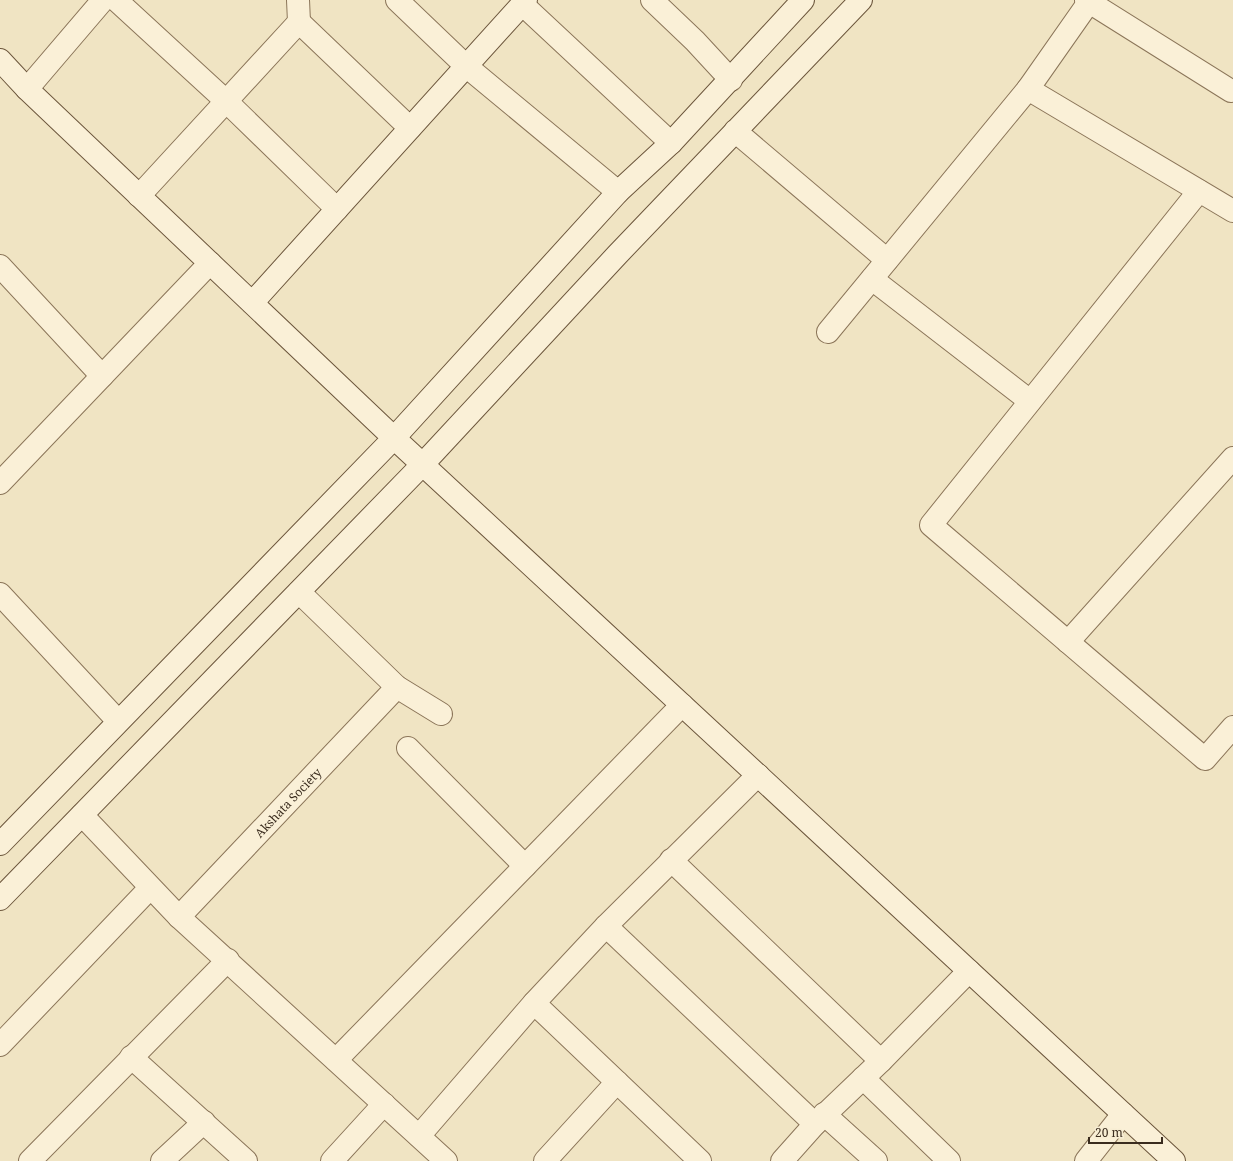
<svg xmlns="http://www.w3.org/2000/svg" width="1233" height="1161" font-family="'Noto Serif',serif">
	<rect width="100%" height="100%" fill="#f0e4c3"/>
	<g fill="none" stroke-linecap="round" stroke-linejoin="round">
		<defs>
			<g id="street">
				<path d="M116,0L226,101L337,209"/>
				<path d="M298,0L299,22"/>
				<path d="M397,0L466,66L618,192"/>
				<path d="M652,0L695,41L731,80"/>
				<path d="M1086,0L1231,91"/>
				<path d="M522,4L671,143"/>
				<path d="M27,89L103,0"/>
				<path d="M1028,89L1233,211"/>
				<path d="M735,131L887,260"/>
				<path d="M1199,191L931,525L1205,759L1233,727"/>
				<path d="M139,196L299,22L410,128"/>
				<path d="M0,266L102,376"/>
				<path d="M872,279L1030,401"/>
				<path d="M828,332L1028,89L1089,2"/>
				<path d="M0,483L210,263"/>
				<path d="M299,592L397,687L441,714"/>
				<path d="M0,594L118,721"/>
				<path d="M1068,642L1233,458"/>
				<path d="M408,748L525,866"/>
				<path d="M82,815L179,917L446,1161"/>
				<path d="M671,860L881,1061"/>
				<path id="s1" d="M179,917L397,687"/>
				<path d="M606,926L815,1124"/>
				<path d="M534,1003L700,1161"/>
				<path d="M0,1045L150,888"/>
				<path d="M131,1057L246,1161"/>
				<path d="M336,1060L682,705"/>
				<path d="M863,1078L949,1161"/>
				<path d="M824,1114L876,1161"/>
				<path d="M419,1136L534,1003L606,926L758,775"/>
				<path d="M30,1161L228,960"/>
				<path d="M162,1161L204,1122"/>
				<path d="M332,1161L384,1104"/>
				<path d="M545,1161L617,1082"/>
				<path d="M782,1161L815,1124L881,1061L969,971"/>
				<path d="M1086,1161L1123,1114"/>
			</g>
			<path id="secondary" d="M0,60L27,89L394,438L1174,1161
				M252,303L526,0
				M0,844L394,438L618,192L671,143L803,0
				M0,899L423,464L617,255L861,0"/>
		</defs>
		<!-- street casing -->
		<use href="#street" stroke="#8b7559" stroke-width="24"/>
		<!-- secondary casing -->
		<use href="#secondary" stroke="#6c563c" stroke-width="24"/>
		<!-- street -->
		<use href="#street" stroke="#faf0d7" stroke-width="22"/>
		<!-- secondary -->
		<use href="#secondary" stroke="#faf0d7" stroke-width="22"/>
	</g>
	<g text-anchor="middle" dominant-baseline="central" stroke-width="4" stroke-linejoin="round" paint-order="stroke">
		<!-- street labels -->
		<g font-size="12" fill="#3a2c1e" stroke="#f7edd3">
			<text stroke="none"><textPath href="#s1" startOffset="158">Akshata Society</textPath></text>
		</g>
	</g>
	<!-- scale -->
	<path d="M1089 1137v6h73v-6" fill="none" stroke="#3a2c1e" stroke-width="2"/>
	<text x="1095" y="1137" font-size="12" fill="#3a2c1e" stroke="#f7edd3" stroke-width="3" paint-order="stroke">20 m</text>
</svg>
